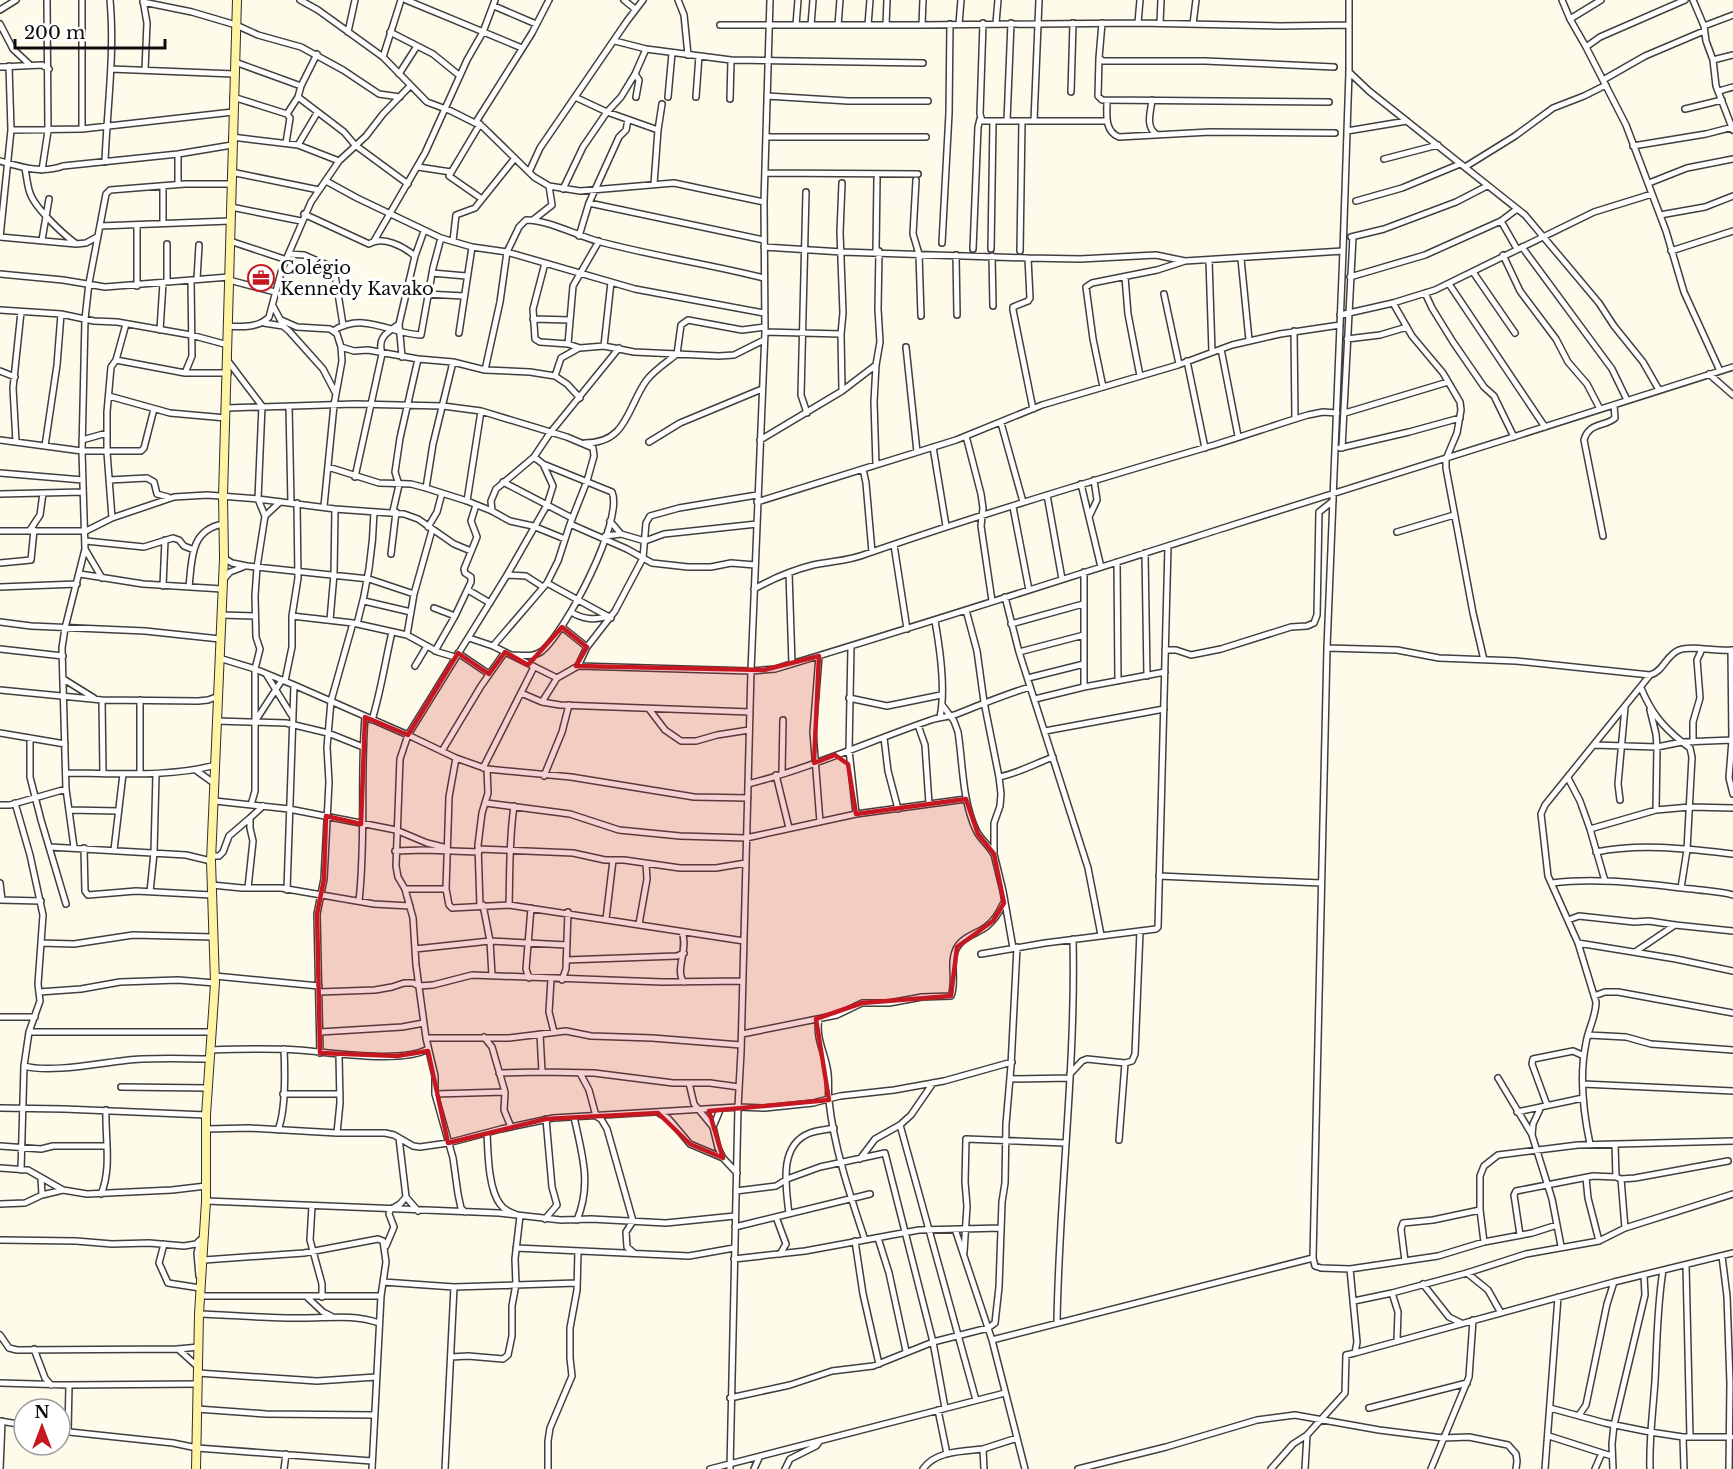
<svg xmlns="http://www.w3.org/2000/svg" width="1733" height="1469" font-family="'Libre Baskerville',serif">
	<rect width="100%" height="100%" fill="#fffbea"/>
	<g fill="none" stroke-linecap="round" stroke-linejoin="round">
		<defs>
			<path id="street" d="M82,0V129
				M143,0L147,23L145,70
				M300,0L318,10L383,57L427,102L451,111L483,127L534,177L549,186L580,191L674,183L764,202
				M406,0L522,48
				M624,0L635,9
				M678,0L684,15L688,55
				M1562,0L1570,19L1586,47L1626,125L1666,231L1684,292L1720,371
				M1693,0L1704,26L1706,41L1713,60L1716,86L1733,130
				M143,2L192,12L236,25L258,35L301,47L343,70L379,94L400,97
				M494,6L536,24
				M0,10L16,0
				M1570,19L1601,0
				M983,23L980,114L982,121H1107
				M996,23L998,0
				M1102,23L1099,58L1103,61H1205L1334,67
				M1138,23L1140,0
				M1160,23L1161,0
				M0,24L13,49L29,64
				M959,24L961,0
				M1193,24L1196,0
				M720,25H922L1138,23L1280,26L1349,25
				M796,25L798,0
				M811,25L813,0
				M838,25L840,0
				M868,25L870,0
				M886,25L887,0
				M922,25L923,0
				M1704,26L1733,15
				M348,32L355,0
				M390,32L433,54L460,76
				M615,41L646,49L731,60L923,63
				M1586,47L1600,37L1685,0
				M317,54L301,86L298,97L344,132L355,145L408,184
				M383,57L401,0
				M1099,58L1098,96L1102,100L1329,102
				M1713,60L1733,55
				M235,62L301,86
				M0,67L42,65L49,69
				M111,69L234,74
				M1349,72L1369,91L1525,215L1599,303L1614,326L1643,362L1659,390
				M399,74L417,46
				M635,74L639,80L636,97
				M1603,80L1645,56L1704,31
				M1719,91L1733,87
				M1071,92L1073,23
				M767,96L848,101H928
				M233,97L287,114L290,118L286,143
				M668,97L672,53
				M696,97L699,56
				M577,98L607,112L658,130L654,184
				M730,99L731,60
				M1152,100C1151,111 1145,126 1156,134
				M1107,101C1107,114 1104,131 1119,137L1210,132L1335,133
				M1685,109L1722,100
				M287,114L298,97
				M1007,121L1011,23
				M1034,121L1039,0
				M476,122L532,33L549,0
				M480,124L449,176L482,199
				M11,130L82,129L233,112
				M658,130L662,104
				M1347,131L1407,121
				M232,137L298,145L339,161
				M766,137H926
				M298,145L317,113
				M1633,146L1706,134L1733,127
				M178,154V184
				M1384,159L1438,145
				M0,161C21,167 41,174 63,166L178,154L232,145
				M105,162C107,108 115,54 110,0
				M418,167L451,172
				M1465,167L1515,136L1553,108L1584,96L1606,85
				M25,169C27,177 27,185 30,193C35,208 62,233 75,243
				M42,170L48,131L47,0
				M231,172L319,190
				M529,172L540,148L627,21L643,0
				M765,173L918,174
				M916,180L913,234L919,254L921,316
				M326,181L357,198L441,238L472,247L507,252L635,289L764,313
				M1649,183L1687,168L1733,159
				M563,189L583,147L607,112L621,97L635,74L646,49
				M806,192L801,395L807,413
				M1356,201L1402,188L1460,164
				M589,203L764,240
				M231,207L301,221
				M304,214L369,244C383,235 404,247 415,256
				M1660,215L1705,207L1733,196
				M533,220L552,205L549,186
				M1501,221L1517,249
				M163,223V186
				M100,226L230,221
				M579,236L589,203L619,137L626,130L628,120
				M0,237L11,130L9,66
				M0,237L76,244L86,243L97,237
				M1351,237L1384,229L1456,202L1487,186
				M42,240L49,199
				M230,241L287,260
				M374,241L425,153L467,60L483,32L495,0
				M453,241L456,215L475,208L515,158
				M942,243L949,113L950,24
				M167,244V282
				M764,247L842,252L1028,258L1080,259L1156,255L1185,261L1343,251
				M1522,247L1612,369L1627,400
				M973,249L978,127L980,119
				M991,249L993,121
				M876,251L877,178
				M1020,251L1022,121
				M1671,251L1733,231
				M289,254L304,255L334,268L343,325
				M956,255L957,315
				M1503,255L1520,291L1556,339L1568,362L1587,384L1600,409
				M992,256L993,306
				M1028,258L1030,298L1028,301L1013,307V310L1033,409
				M1241,259L1249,340
				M1209,260L1212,352
				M545,263L533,309L535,339L540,342L568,344L580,348L604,346L634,352L719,356L734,355L764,340
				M1473,272L1515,333
				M432,273L466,276
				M0,274L63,280L105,287L229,277
				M1125,277L1128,314L1140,376
				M1350,277L1425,255L1501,221L1517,209
				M197,279L199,245
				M229,280L275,292
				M1449,284L1545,427
				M137,286V225
				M407,293L464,296
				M1425,293L1432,308L1453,342L1484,387L1494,396L1514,437
				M1164,294L1179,364
				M1393,303L1412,336L1443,373L1460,402L1461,410L1457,433L1446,459V468L1473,613L1484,660
				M273,306L282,323
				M0,310L61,314L94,321L117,322L191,335L228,345
				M1340,315L1393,303L1435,290L1594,212L1652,194
				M533,319L570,320
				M281,320L297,327L330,329L337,334L341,347L342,361L334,405L324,506
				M264,323L283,326L289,331L323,369L335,392
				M227,326C242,327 259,328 269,317L282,269L311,202L339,161L366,136L383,114L410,86
				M160,330L163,283
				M333,331C364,311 390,334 421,335L433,268L441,238
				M1294,331L1295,419
				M765,332L841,334L843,313L840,232L842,183
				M459,333L472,247
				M841,334L842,391
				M1347,339L1380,335L1407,327
				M568,344L573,286L599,241
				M604,346L611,282
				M341,347L354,351L368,350L418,359L453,362L485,370L530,372L555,376L567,384L580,398
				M906,347L917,452
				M1221,349L1238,436
				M402,357L399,324L415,256L424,231
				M116,360L185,373H228
				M228,361L262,406L258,499L265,516L257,567L255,596L256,637L260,649L255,669V791L251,805
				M1187,361L1205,448
				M485,370L500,302L507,252L519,227L526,220C548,220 576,235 597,241C652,256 709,264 764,278
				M0,371L15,377
				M185,373L192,356L191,280
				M1709,374L1733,395
				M555,376L561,358L579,348
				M1103,387L1093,339L1086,287L1092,283L1157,270L1185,261
				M109,396L170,413L226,418
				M289,406L291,503
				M226,408L355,404L443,406L481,411L567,437L593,448L594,456L587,481L570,524L558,561L547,583L493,646
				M1345,413L1448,382
				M1001,423L1023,502
				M966,436L981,494L983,508L981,526L992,601
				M0,440L82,451H141L144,448L154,409
				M82,440L107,433
				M760,440L842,391L876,365
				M16,442L13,388L21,312
				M649,442L680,423L762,389
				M585,443C627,443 627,408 646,381C653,371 667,362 677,354L681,325L688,320L742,330L765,327
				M45,446L57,365L61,314
				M933,447L946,526
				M1340,448L1409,432L1460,418
				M1342,448L1353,237
				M876,465L874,402L876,365L880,342L878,309L879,251
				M328,467L379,483L411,484L426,488L467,501L492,511L510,521L533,526L565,539
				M863,469L866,483L872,552
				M0,473L83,480
				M355,477L382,354C377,337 387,333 399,324
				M109,480L147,478L154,482L157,494L168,497
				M503,482L572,518
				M1081,484L1101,567
				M426,488L433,444L453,362
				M0,494L83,492
				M1047,495L1062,579
				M467,501L481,411
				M757,502L956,440L1042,405L1178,365L1232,345L1280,334L1340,325
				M297,503L298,578L292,616L353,623L407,635L438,652L455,657
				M1013,507L1029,590
				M393,511L399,485L395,472L400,438L418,359
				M492,511L491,501L496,489L534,457L550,433L619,348
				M265,516L280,502
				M1089,517L1097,500L1094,480
				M112,518L174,497L207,495L258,499L335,509L404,514L418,519L454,544L471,551
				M610,521L621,534
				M570,524L627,549L652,563L688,567H711L731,563L755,565
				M428,527L437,512L442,493
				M30,530L40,515L43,493
				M0,531H86L112,518L107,452V412L111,367L116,360L126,324
				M1397,532L1454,515
				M605,536L621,534L645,541L664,534L757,524
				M1603,536L1584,440C1589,422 1605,427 1615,418L1614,405
				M86,541L144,547L173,538L179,540L184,546L194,550
				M894,545L907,629
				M85,549L102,578
				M1145,553L1147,676
				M391,554L396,512
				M224,558L232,563L247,566L369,579L414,594
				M1117,562L1118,681
				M0,563L31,560L34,530
				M789,573L792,664
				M80,574L143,584L222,589
				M507,575L526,576L543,587
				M224,579L230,572L243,567
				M547,583L611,618
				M163,586L165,540
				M0,587L77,584
				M189,587C192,559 190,530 223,524
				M754,589C772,579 793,570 813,565C831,561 849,561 866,554C978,515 1091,481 1204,448C1239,438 1274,425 1308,415L1323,412L1337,413
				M468,590L490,603
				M1005,597L1019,652L1088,868L1101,935
				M364,601L411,612
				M434,608L455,616
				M966,610L977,651L984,702L999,777L1001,794L1000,806L994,823V854L1003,891L1013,948
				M571,612C582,619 596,621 608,616
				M221,615L255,616
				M330,620L334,574L335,509
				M935,621C940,649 946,689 940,717
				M0,622L31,626L145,631L220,639
				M357,624C368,585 373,552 374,512
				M1011,624L1083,604
				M562,627L587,647
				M407,635L414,594L432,530
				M469,638L493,646L557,678
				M851,647L849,750L856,814
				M1327,648L1397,650L1439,658L1516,661L1650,675L1545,805L1541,814L1548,876L1578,943L1596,1002C1596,1017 1588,1029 1586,1043C1579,1076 1583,1111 1590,1144
				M0,649L63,656
				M1165,650H1176L1191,655L1221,649L1291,627L1307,626L1314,623L1317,615L1319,512L1333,501
				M1731,650L1732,740L1729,778L1733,794
				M435,651L455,616L471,582V577L465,573L464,569L477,537L471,521L476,505
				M1019,652L1084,635
				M458,653L489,674
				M511,655C521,655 533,658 542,651C566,631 624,520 612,492L543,464L534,457
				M819,656L813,732L820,822
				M219,658L255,669L294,685L408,735L456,758L487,769L571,777L694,797L748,798
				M415,666L427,646
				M578,666L751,671L775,669C928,623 1080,574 1233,525C1399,472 1567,421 1733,367
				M266,674L292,716
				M1650,675C1663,672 1666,655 1679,650C1692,645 1717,652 1733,650
				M1028,678L1084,664
				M65,680L94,698
				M285,681L292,647V616
				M1084,687V572
				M1641,688C1651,712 1662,726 1682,742L1733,740
				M0,690L102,700L198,701L208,700L219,696
				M521,693L542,702L560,705L750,712
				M849,698L887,706L941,695
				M1035,699L1084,687L1165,672
				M102,700L103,773
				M140,700V773
				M542,702L557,678L578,666L587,647L615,611L643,558L646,523L650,516L679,508L757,495
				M943,706L954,721L958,732C963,764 962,800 976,830C980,839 988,844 993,853
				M649,709L665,730L681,741H696L717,735L749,730
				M1650,710L1656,734L1657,747L1656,810
				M256,720L282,680
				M372,720C381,691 385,662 392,632
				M217,721L286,723L328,733L363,747
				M918,725L925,745L929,804
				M1045,731L1164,709
				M0,733L65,744
				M30,738V777L41,820L66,904
				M884,738L888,771L898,809
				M1693,742V722L1700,698L1697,660L1702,649
				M1594,745L1657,747L1682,742L1690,748L1692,757L1687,850L1681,888
				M442,751L481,686L505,652
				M483,768L534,667
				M197,771L215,784
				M66,773C116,773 167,778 216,765
				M782,773L783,720
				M776,775L789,828
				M544,776L562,732L569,705
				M999,777C1019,773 1034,764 1053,757
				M1568,778L1580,801L1590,829
				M748,784C811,768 870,741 931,720C939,717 949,717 957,714C982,704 1006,694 1030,687
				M1620,800L1618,784L1625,707
				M215,801L289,809L396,830L427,843L447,848
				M15,803L30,855L43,915L38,984L40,1001L29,1032L24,1066L21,1170
				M486,803L570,814L619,830L680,836L746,838L856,814L966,799
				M0,805H10L66,789
				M69,810L118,811
				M50,847L186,855L211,861
				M74,847L66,789L62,648L65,628L85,549L82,451L85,319L89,283L106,194L110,190L185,184H231
				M84,848L85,891L88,895L136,891L212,895
				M478,849L573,853L605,860H624L680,868H716L746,863
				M114,850L123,774
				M395,851L424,850L479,852
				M1596,852C1641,843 1688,849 1733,854
				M211,856H219L223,852L229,836L250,818
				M1159,876L1321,883
				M1605,881L1590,829L1656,810L1690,807L1733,808
				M0,883L2,900
				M1552,883C1598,877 1645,884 1692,889C1706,891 1719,891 1733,895
				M212,885L242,888H281L374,904L410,906
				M248,888L253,841L250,828V818L263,806
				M405,889H446L449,905L452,908L509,905L744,941
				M446,889L449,797L456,758
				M287,890L294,685
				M150,892L154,853L156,774
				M0,900L41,901
				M359,901C366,840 360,778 365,717
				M483,905L490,941L492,975
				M509,905C510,872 509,839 514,806
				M480,906L478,845L482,813L488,793L487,769
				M606,919L613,860
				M1568,920L1579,916L1634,922L1649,921L1675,925L1733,931
				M639,924L647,879L646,864
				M682,932C689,948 674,971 684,982
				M41,943L74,944L133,935L213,937
				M1578,943L1676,959L1733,971
				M415,949L490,941L567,945
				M1635,952L1675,925
				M981,954L1045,943L1156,929L1158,927L1168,546
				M566,960L677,956L684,953
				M215,976L319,986
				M529,978L526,969L531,908
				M551,979L549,1012L554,1032
				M562,980L566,969L568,912
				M39,992L81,989L120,982L178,980L215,983
				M319,992L375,990L392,987L404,983H413L419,986L433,985L472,975L662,982L743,981
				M1594,996L1605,992H1618L1733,1013
				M0,1017H35
				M819,1019C815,1038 826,1055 828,1073C829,1082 828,1092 829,1101C834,1148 850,1195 865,1240
				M29,1032H211
				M320,1032L402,1027L424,1023
				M540,1034L542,1072L594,1073L673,1083H710L739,1087
				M742,1034L837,1015L862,1003H889L922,997L951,996C957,981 949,964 956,949C962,937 976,934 986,927C994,921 999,913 1003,904
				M1588,1035L1626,1037L1651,1044L1733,1050
				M484,1037L492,1047L505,1092L504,1110L511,1127
				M426,1038H509L566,1031L591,1036L652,1038L741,1045
				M210,1050C239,1049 269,1048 298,1050C329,1052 402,1064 428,1049
				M320,1053L317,914L324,879L329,782L327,747L331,701L353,623
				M24,1066C49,1073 95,1064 121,1061C150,1057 180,1059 209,1059
				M499,1073L542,1072
				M580,1073L589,1090L596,1116L601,1119L607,1129L633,1221L626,1232L627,1247L634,1253
				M1070,1074L1082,1061L1087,1059L1125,1063
				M1498,1078L1531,1133
				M1010,1079L1070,1078
				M689,1083L694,1104L713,1127L718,1148L723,1158L737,1173
				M1583,1084L1733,1091
				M121,1087L208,1088
				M283,1094H340
				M435,1094L505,1092
				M1547,1105L1532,1064L1533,1059L1573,1051L1584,1056
				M1541,1107L1533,1124L1532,1135L1552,1199L1561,1246
				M0,1108L64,1109L206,1115
				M1517,1112L1583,1098
				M660,1114L668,1118L690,1144L723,1158
				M574,1117C582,1154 592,1184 577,1220
				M900,1125L976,1400
				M713,1127L720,1110
				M206,1129L249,1128L337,1133H385L394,1135L413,1146L420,1147L448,1143L501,1129L553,1118L738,1107L765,1108L813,1103L840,1096L894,1090L944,1081L1012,1062
				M278,1130C286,1110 285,1071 284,1049
				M337,1133L340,1103L339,1055
				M399,1138L406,1197L418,1211
				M1119,1140L1125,1063L1132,1061L1135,1054L1140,931
				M1615,1144L1616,1177
				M0,1146L41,1149L53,1146H106
				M860,1159L875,1139L900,1125L911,1115L933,1083
				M0,1168L28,1170L63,1190L87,1194L172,1190L206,1186
				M41,1178L42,1195
				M1586,1178L1588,1198L1599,1241
				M1621,1179L1635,1178L1728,1161
				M736,1191L776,1186L787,1179L820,1167L885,1153L933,1342L945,1408
				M101,1194C112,1169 105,1137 106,1110
				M206,1201L499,1213L561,1220L591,1219L666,1223L735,1216
				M0,1204L25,1203L42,1195L63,1190
				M312,1206L310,1240L322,1284V1297
				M465,1212L461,1208L458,1194L453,1158L435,1094V1076L426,1038L416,965L413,918L405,889L398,877L396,866L400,759L408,735L507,575L547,505L553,486L543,464
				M789,1214C786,1187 778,1145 810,1133C818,1130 826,1130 834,1128
				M776,1217L786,1244L780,1254
				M545,1219L557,1205L552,1187L546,1119
				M735,1227L870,1194
				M955,1229L992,1340
				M1520,1235L1514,1195L1516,1191L1593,1176L1616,1177L1621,1179L1625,1228
				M878,1238L889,1273L906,1351
				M0,1240L76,1241L112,1244L149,1243L184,1246L196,1244L200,1240
				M855,1241L863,1294L879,1364
				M1484,1242L1480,1210V1176L1484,1166L1498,1155L1578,1145L1733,1141
				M164,1244L159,1263L168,1283L200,1288
				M386,1246L394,1227L389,1214L390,1210L400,1204L406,1197
				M516,1248L689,1256L734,1248
				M964,1252L967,1206L965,1182L966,1139L1065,1143
				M1722,1256L1727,1296L1730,1383L1729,1469
				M734,1259L805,1251L919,1230L1001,1228
				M204,1260L304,1253L378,1239L383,1241L386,1262L381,1296L372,1469
				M1405,1261L1401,1229L1403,1223L1433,1220L1480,1210
				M1686,1265L1690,1437
				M1350,1269L1438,1256L1484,1242L1532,1233L1557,1225
				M1467,1273L1488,1290L1501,1313
				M199,1276L197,1253L200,1241
				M383,1282L454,1287L577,1283
				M1423,1284L1449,1317L1461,1323
				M1392,1293L1398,1312L1397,1340
				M200,1296H381
				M308,1298L323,1312L331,1316
				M1354,1301L1392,1293L1467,1273L1526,1254L1599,1241L1625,1228L1733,1194
				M199,1314C232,1315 264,1318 296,1318C325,1319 352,1313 379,1323
				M1057,1322C1059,1194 1076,1067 1073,939
				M0,1335L9,1348L17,1350L178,1349L199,1347
				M34,1349L45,1378L51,1385
				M178,1349L198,1367
				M1355,1353L1614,1282L1733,1253
				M451,1357L468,1356L503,1359L508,1355L512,1336V1306L516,1284L515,1259L520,1216C512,1213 505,1211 500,1204C488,1188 488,1152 487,1133
				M198,1373L317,1381L376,1377
				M0,1383L69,1385L198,1384
				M730,1398L790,1385L832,1371L873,1366L933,1342L988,1328L995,1323L999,1287L1002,1202L1005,1183L1006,1124L1011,1066L1017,947
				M1369,1408L1467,1383
				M1550,1408L1605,1423L1650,1432L1683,1437H1731
				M197,1409L266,1414L374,1415
				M938,1410L947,1454
				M1579,1415L1586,1405L1607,1304L1614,1282
				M0,1421L24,1425
				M60,1431L173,1443L197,1448L372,1461
				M68,1432L69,1385
				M1549,1436L1602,1453
				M1683,1437L1684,1469
				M0,1469L2,1421
				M284,1469L286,1454
				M445,1469L454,1287
				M548,1469V1441L550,1428L572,1376L570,1358V1328L577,1290L578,1251
				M710,1469L1005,1393
				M730,1469L738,1107L741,1052L751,671L765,332L764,202L770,0
				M754,1469L759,1458
				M785,1469L790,1459L816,1446L819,1442
				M923,1469C935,1451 963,1451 983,1449
				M984,1469L983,1449L1017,1438
				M1025,1469L992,1340L1313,1258
				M1078,1469L1166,1447L1257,1420L1295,1415L1379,1430L1443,1438L1469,1437L1508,1445L1516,1454L1517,1461L1516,1469
				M1271,1469L1293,1444L1307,1435
				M1305,1469L1307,1435L1345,1393L1346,1355L1355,1353L1357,1342L1350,1269L1321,1268L1315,1266L1313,1258L1327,648L1343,251L1349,72V0
				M1431,1469L1469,1377L1473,1320
				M1545,1469L1558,1297
				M1595,1469L1602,1453L1612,1456
				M1613,1469L1612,1444L1614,1425L1645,1295L1644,1275
				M1650,1469C1649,1439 1653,1411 1655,1381C1657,1344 1657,1307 1663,1270"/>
			<path id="secondary" d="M196,1469L199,1314L206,1201V1115L215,983L211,861L224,558L223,496L237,0"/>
		</defs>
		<!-- street casing -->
		<use href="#street" stroke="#3f3f3f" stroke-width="8"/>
		<!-- secondary casing -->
		<use href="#secondary" stroke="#2e2e2e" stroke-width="10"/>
		<!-- street -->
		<use href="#street" stroke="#fff" stroke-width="5"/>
		<!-- secondary -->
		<use href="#secondary" stroke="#fff4a5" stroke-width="8"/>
	</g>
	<!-- marked area -->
	<path fill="#c71822" fill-opacity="0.2" stroke="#c71822" stroke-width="4.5" stroke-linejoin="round" d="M562,627L587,647L576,666L764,670L819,656L814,763L835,755L848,764L856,814L966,799L978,834L994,854L1004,903L993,921L957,947L951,996L862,1003L816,1019L829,1100L709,1111L723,1158L690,1144L658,1113L546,1119L448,1143L428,1051L397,1056L320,1053L317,914L324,879L326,816L361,824L365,717L408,735L458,653L489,674L505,652L528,665Z"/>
	<!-- icons -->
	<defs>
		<symbol id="office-ring" viewBox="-11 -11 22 22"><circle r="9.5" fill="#fff" stroke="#c71822" stroke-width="1.5"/><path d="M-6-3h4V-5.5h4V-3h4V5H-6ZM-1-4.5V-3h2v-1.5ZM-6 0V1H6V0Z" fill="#c71822"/></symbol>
	</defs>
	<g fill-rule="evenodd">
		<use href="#office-ring" x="246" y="263" width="30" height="30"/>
	</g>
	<g text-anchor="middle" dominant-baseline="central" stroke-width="6" stroke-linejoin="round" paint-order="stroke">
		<!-- poi labels -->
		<g font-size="18" fill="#0c0c0c" stroke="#fff" text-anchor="start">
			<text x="280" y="268">Colégio<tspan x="280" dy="21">Kennedy Kavako</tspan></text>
		</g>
	</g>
	<!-- north arrow -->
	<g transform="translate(42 1427)"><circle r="28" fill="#ffffff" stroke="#9e9e9e" stroke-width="1.5"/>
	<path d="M0-4.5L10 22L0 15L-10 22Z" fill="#c71822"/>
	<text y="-9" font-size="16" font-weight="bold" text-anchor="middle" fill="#0c0c0c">N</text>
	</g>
	<!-- scale -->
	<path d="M15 39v9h150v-9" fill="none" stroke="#0c0c0c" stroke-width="3"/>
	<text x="24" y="39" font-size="18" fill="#0c0c0c" stroke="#ffffff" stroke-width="4.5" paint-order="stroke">200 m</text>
</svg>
